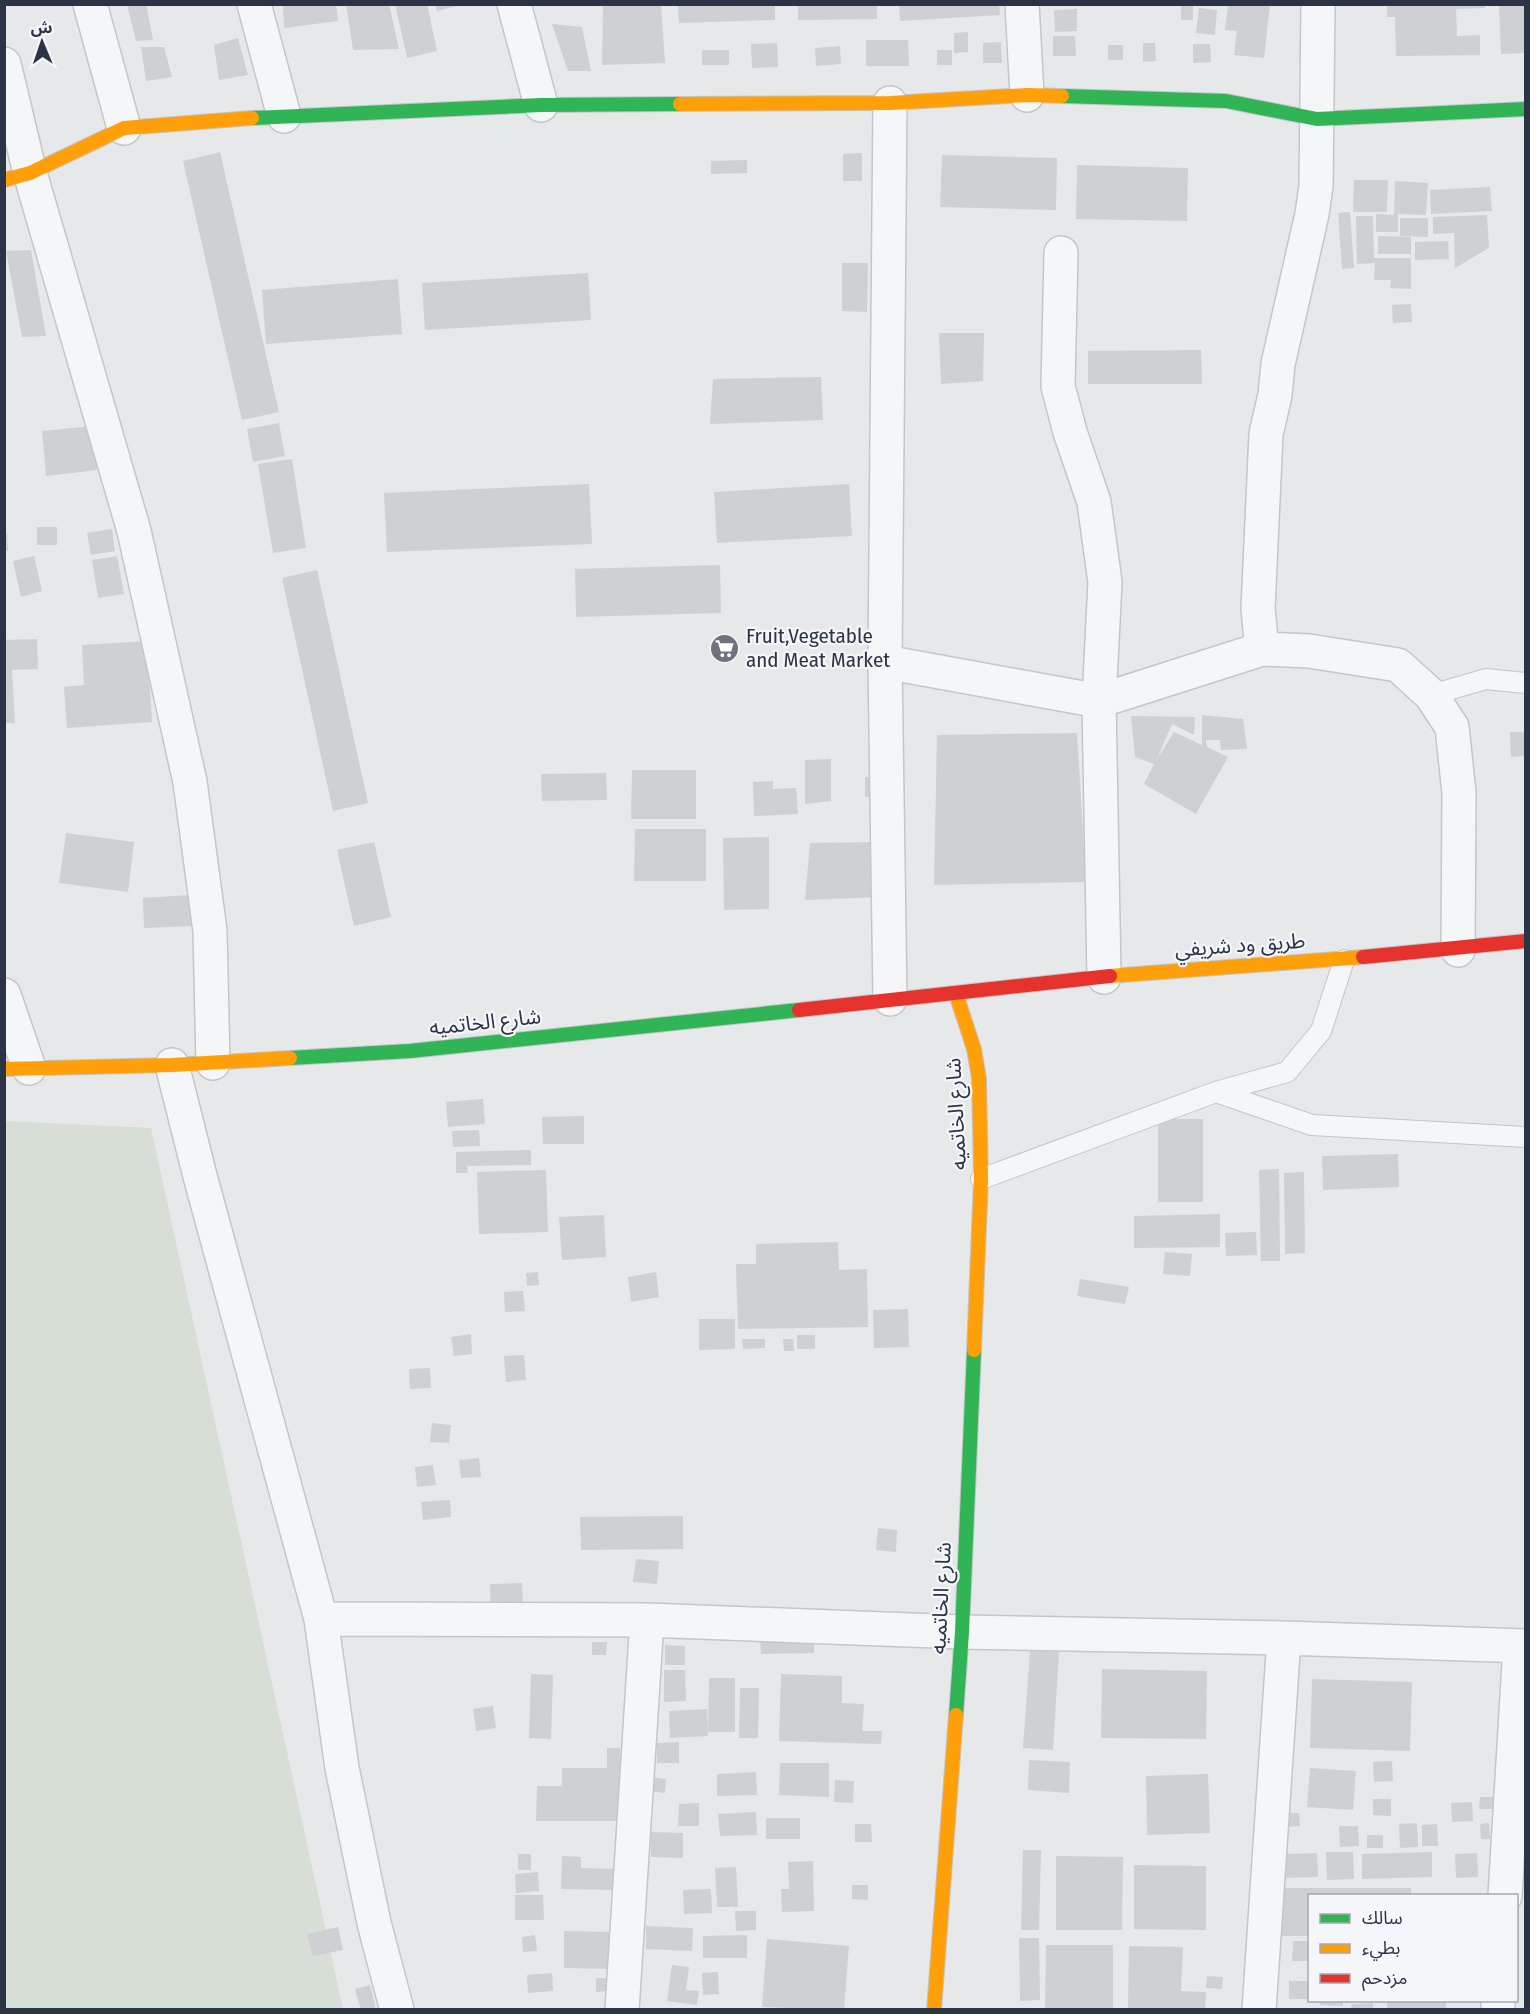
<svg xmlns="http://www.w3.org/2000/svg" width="1530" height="2014" font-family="'Fira Sans Condensed','Noto Sans Arabic',sans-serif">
	<rect width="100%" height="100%" fill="#e6e8ea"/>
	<!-- green -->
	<path fill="#d6ded6" d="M5,1121L151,1128L343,2009L5,2010Z"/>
	<!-- building -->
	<path fill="#ced0d3" d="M127,4H146L153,40L136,41Z
		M283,4H336L338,21L284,28Z
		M346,4H389L399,49L353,50Z
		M395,4H427L437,51L407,58Z
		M435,4H460L461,5L437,11Z
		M603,4H661L665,63L602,65Z
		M678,4H775V20L679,23Z
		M899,4H999L1000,15L900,21Z
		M1181,4H1193V20H1181Z
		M1228,4H1270L1264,58L1234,55L1237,31L1225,30Z
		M1387,4H1485V8L1456,9L1457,36L1480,35V55L1396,56L1395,17H1387Z
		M1499,4H1526V53L1501,54Z
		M798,5H877V19L798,20Z
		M1199,8L1217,10L1215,35L1196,33Z
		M1077,9V31L1055,32L1054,10Z
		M552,24L582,27L591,71H568Z
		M968,32V52L954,53V33Z
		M1053,36H1075L1076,56H1053Z
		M238,38L248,75L219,80L214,45Z
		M866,40H908L909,66H866Z
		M1001,42L1002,63H983V43Z
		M777,43L778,67L752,68L751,44Z
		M1143,43H1155L1156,61L1143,62Z
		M1193,44H1210L1211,62L1193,63Z
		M1108,45H1123V60H1108Z
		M840,46L841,64L816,66L815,48Z
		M141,47H164L172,77L146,81Z
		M702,50H729V65H702Z
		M937,50H952V65H937Z
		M220,152L279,412L242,420L183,161Z
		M862,153V181H843V154Z
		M942,155L1057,158L1056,210L940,207Z
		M747,160V173L711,174V161Z
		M1077,165L1188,168L1187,221L1076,219Z
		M1354,180H1388L1387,212H1353Z
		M1395,181L1428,183L1426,215L1398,214V232H1376V214L1394,215Z
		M1490,187L1492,211L1431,214L1430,190Z
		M1350,212L1354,268L1342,269L1338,213Z
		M1487,215L1489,248L1455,268L1454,233L1433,234V217Z
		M1356,216H1373L1374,258H1411V289L1390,288L1391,280H1374L1375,263L1357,264Z
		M1400,218H1428V237L1400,236Z
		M1378,236L1411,237V254H1378Z
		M1448,241L1449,259L1415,260V242Z
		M31,250L46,336L22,337L6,251Z
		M842,263H868L867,312L842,311Z
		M588,273L591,320L425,330L422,283Z
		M398,279L402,334L266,344L262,290Z
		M1411,304L1412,322L1393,323L1392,305Z
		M939,333H984L983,381L941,384Z
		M1201,350L1202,384H1088V351Z
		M821,377L823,420L710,424L713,379Z
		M279,423L285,456L253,462L247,429Z
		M92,426L97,470L46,476L42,431Z
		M292,459L306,548L273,553L258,464Z
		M589,484L592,544L387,552L384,493Z
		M849,484L852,536L717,543L714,492Z
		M37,527H57V545H37Z
		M112,529L115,551L91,555L87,533Z
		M4,533H7L8,551H4Z
		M34,556L42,591L21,597L13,561Z
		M117,556L124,594L98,598L92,560Z
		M720,565L721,613L576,617L575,569Z
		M317,570L368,803L333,811L282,578Z
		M37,639L38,669L12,670L15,723H4V640Z
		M147,641L152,722L67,728L64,687L84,685L82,645Z
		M1202,715L1243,719L1247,749L1221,750L1220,740H1206L1207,747L1228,757L1196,814L1144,784L1154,764L1135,757L1131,716L1195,717L1194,735L1172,724L1157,759L1174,732L1202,745Z
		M1510,732H1526V756L1511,757Z
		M1077,733L1086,882L934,885L937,735Z
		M831,759V801L805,804V760Z
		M632,770H696V819H631Z
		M606,773L607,800L542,801L541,774Z
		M865,777H882V796L865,797Z
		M773,781V789L796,788L798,814L754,816L753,782Z
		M635,829H706V881H634Z
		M66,833L134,842L128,892L59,883Z
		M769,837V909L724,910L723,838Z
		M374,842L391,917L354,926L337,850Z
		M879,842L880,897L805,900L810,843Z
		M190,895L191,926L144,928L143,898Z
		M483,1099L485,1124L448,1127L446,1102Z
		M584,1116V1144H543L542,1117Z
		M1158,1119H1203V1202H1158Z
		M479,1130L480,1146L453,1147L452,1131Z
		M531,1150V1165L467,1166L468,1173H456V1152Z
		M1398,1154L1399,1187L1323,1190L1322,1156Z
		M1279,1169L1280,1261H1261L1259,1170Z
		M546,1170L548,1232L479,1234L477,1172Z
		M1304,1172L1305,1253L1285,1254L1284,1173Z
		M1220,1214V1247L1134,1248V1216Z
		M604,1215L606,1257L562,1260L559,1217Z
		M1256,1232L1257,1255L1226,1256L1225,1233Z
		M838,1242L839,1270L867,1269L868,1327L738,1329L736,1264H756V1244Z
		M1165,1252L1192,1254L1190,1276L1163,1274Z
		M538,1272L539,1285L527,1286L526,1273Z
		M656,1272L659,1297L631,1302L628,1277Z
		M1080,1279L1129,1287L1125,1304L1077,1296Z
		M523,1291L525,1311L505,1312L504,1292Z
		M908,1309L909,1347L874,1348L873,1310Z
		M699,1319H735V1349L699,1350Z
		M471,1334L472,1354L454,1356L451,1337Z
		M797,1335H815V1349H797Z
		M742,1339H765V1348L743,1349Z
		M783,1339H793L794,1351H784Z
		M524,1355L526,1380L506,1382L504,1356Z
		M430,1368L431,1388L410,1389L409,1369Z
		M432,1423L451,1425L449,1443L430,1442Z
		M479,1458L481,1477L461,1478L459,1460Z
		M433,1465L436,1485L417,1487L415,1467Z
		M450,1500L451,1517L423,1520L421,1502Z
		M683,1516V1549L581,1550L580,1517Z
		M878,1528L897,1530L896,1552L876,1550Z
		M636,1559L659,1561L657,1584L633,1582Z
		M522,1583L523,1610L491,1611L490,1584Z
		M814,1635V1653L761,1654L760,1636Z
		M592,1642H607L606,1655H592Z
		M665,1645L685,1646V1665H665Z
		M1030,1650L1059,1652L1053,1750L1023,1748Z
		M1102,1669L1207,1671L1206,1739L1101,1738Z
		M664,1670H685L686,1701L664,1702Z
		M531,1674L553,1675L551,1739L529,1738Z
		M781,1674L842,1676V1703L864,1704L862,1731H882L881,1744L779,1741Z
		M709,1678H735V1732H708Z
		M1312,1679L1412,1682L1410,1751L1310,1748Z
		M740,1688H759L758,1738H739Z
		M493,1706L496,1728L476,1731L473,1709Z
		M707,1709L708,1736L670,1738L669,1711Z
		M679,1742V1763H657V1743Z
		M607,1748H620V1821H536L537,1786H562V1768H607Z
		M1029,1760L1070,1762L1069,1793L1028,1790Z
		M1392,1761L1393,1781L1374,1782L1373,1762Z
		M780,1763H829V1797L779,1795Z
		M1310,1768L1356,1771L1353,1810L1307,1807Z
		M756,1772L757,1795L717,1796V1774Z
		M1208,1774L1210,1833L1147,1835L1146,1776Z
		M651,1777L666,1779L665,1793L650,1791Z
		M835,1780L854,1781L853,1803L834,1802Z
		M1480,1797H1496L1495,1809H1479Z
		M1373,1799H1391V1816L1373,1815Z
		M1472,1802L1473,1821L1452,1822L1451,1803Z
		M699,1803V1826H678L679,1804Z
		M756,1812L757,1835L720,1836L718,1814Z
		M1285,1813H1299L1300,1826L1286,1827Z
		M766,1818H800V1839H766Z
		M1417,1823L1418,1847L1400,1848L1399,1824Z
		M1489,1823L1490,1839H1481L1480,1824Z
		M855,1824H871L872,1842H855Z
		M1437,1824L1438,1846H1422V1825Z
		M1339,1826H1358L1359,1846L1340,1847Z
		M651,1832L683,1833V1858L651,1857Z
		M1367,1835H1383V1848H1367Z
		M1023,1850H1041L1039,1930H1021Z
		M1326,1852H1353L1354,1879L1327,1880Z
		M1432,1852V1877L1362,1879V1854Z
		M1317,1853L1318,1877L1283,1878V1854Z
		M1477,1853L1478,1877L1456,1878L1455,1854Z
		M518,1854H531V1870H518Z
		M562,1856L581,1857V1868L616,1869L615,1890L561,1889Z
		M1056,1856L1123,1857L1122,1930H1056Z
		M813,1861L814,1911L782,1912L781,1889H789L788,1862Z
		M1134,1865L1206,1866V1930L1134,1929Z
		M736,1867L738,1907H717L715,1868Z
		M538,1872L539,1891L516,1893L515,1874Z
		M852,1885H868V1900L852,1899Z
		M1278,1888H1411V1896H1310V1936H1278Z
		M711,1889L712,1913L684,1914L683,1890Z
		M515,1895H543L544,1920H515Z
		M735,1911H756V1930L736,1931Z
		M646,1926L693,1928L692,1951L646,1949Z
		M338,1927L343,1950L313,1956L307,1934Z
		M564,1931L613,1932L612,1969L564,1968Z
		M535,1935L537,1951L523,1952L522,1937Z
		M747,1935V1958H703V1936Z
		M1019,1938H1039L1040,2000L1020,2001Z
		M767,1939L849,1946L844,2010L762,2007Z
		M1293,1941H1310V1961H1292Z
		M1046,1945H1113V2010H1045Z
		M1129,1946L1183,1947L1181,1991L1206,1992L1205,2010H1128Z
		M672,1965L689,1967L686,1990L699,1991L697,2005L667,2001Z
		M718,1972L719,1994L703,1995L702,1973Z
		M552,1973L553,1991L528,1993L527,1975Z
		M1207,1976L1223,1977L1222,1989L1206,1988Z
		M596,1978H608L609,1991L596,1992Z
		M1289,1981H1310V1999H1289Z
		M370,1985L376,2010H361L355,1989Z
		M1320,2000H1343V2006L1320,2005Z
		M1387,2000H1446V2010H1387Z
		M1373,2003V2010H1352L1351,2004Z"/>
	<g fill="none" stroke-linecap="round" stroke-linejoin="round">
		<defs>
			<path id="lane" d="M1431,695L1486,679L1526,683
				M1216,1092L1312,1125L1526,1137
				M981,1179L1216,1092L1287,1072L1321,1031L1344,960"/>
			<path id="street" d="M90,4L124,128
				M254,4L284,116
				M514,4L541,105
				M1022,4L1027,95
				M4,64L30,173L134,531L190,782L210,931L213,1063
				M1061,253L1058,386L1070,432L1094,502L1105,582L1099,701L1104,977
				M1262,649L1258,609L1266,434L1275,395L1278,364L1312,214L1316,186L1318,4
				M885,662L1099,701L1262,649L1309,651L1398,665L1431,695L1452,727L1459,793L1458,950
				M4,995L29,1068
				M890,999L885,662L890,103
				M172,1065L200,1176L321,1619L342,1768L374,1923L397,2010
				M321,1619L647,1620L962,1632L1284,1638L1526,1646
				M1505,1896L1520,1646
				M622,2010L647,1620
				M1259,2010L1284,1638
				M1498,2010V2000"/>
			<path id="fast" d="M1062,96L1226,101L1317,119L1526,109
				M252,118L541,105L680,104
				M290,1058L410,1051L799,1010
				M956,1715L962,1632L974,1350"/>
			<path id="slow" d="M680,104L890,103L1027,95L1062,96
				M4,180L30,173L124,128L252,118
				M1110,976L1363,957
				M956,994L974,1049L979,1078L981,1179L974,1350
				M4,1069L172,1065L290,1058
				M934,2010L956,1715"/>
			<path id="jam" d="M1363,957L1526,941
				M799,1010L1110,976"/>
		</defs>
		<!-- lane casing -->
		<use href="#lane" stroke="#c4c6c8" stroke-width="22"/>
		<!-- street casing -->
		<use href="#street" stroke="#c4c6c8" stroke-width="36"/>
		<!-- fast casing -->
		<use href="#fast" stroke="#c4c6c8" stroke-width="16"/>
		<!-- slow casing -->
		<use href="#slow" stroke="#c4c6c8" stroke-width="16"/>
		<!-- jam casing -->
		<use href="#jam" stroke="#c4c6c8" stroke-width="16"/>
		<!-- lane -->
		<use href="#lane" stroke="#f5f6f7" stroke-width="20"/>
		<!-- street -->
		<use href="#street" stroke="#f5f6f7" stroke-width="33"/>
		<!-- fast -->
		<use href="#fast" stroke="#30b455" stroke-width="14"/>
		<!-- slow -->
		<use href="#slow" stroke="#ff9f0a" stroke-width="14"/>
		<!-- jam -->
		<use href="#jam" stroke="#e5322d" stroke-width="14"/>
	</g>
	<!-- icons -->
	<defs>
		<symbol id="supermarket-disc" viewBox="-11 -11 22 22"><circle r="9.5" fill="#6c737f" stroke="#f4f6f9"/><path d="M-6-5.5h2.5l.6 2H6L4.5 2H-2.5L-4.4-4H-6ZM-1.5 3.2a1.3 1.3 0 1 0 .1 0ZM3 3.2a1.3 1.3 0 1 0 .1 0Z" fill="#fff"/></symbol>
	</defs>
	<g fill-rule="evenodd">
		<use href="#supermarket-disc" x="708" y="632" width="33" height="33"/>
	</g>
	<g text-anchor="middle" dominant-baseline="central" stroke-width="4.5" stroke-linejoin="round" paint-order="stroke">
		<!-- poi labels -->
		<g font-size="21" fill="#2b3445" stroke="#f4f6f9" text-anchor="start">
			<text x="746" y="636">Fruit,Vegetable<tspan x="746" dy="24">and Meat Market</tspan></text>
		</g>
		<!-- street labels -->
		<g font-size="21" fill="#2b3445" stroke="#f4f6f9">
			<text transform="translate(1240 945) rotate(-4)">طريق ود شريفي</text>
			<text transform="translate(485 1022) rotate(-6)">شارع الخاتميه</text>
			<text transform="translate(956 1114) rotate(-93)">شارع الخاتميه</text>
			<text transform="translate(941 1598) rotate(-87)">شارع الخاتميه</text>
		</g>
	</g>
	<!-- border -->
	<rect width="1530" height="2014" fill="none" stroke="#2b3445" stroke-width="12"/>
	<!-- legend -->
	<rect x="1308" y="1894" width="210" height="108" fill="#f4f6f9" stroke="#a4a8b1" stroke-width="1.5"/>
	<rect x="1320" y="1914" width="30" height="9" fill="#30b455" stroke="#a4a8b1" stroke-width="1.5"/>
	<text x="1362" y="1924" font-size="18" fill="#2b3445">سالك</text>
	<rect x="1320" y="1944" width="30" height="9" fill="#ff9f0a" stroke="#a4a8b1" stroke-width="1.5"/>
	<text x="1362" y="1954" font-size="18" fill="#2b3445">بطيء</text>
	<rect x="1320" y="1974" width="30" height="9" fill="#e5322d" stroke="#a4a8b1" stroke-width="1.5"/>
	<text x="1362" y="1984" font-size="18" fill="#2b3445">مزدحم</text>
	<!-- north arrow -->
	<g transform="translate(42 42) rotate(358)" stroke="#f4f6f9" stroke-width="4.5" paint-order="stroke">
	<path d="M0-4.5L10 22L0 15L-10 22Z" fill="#2b3445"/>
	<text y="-9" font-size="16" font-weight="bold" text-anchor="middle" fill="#2b3445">ش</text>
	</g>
</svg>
